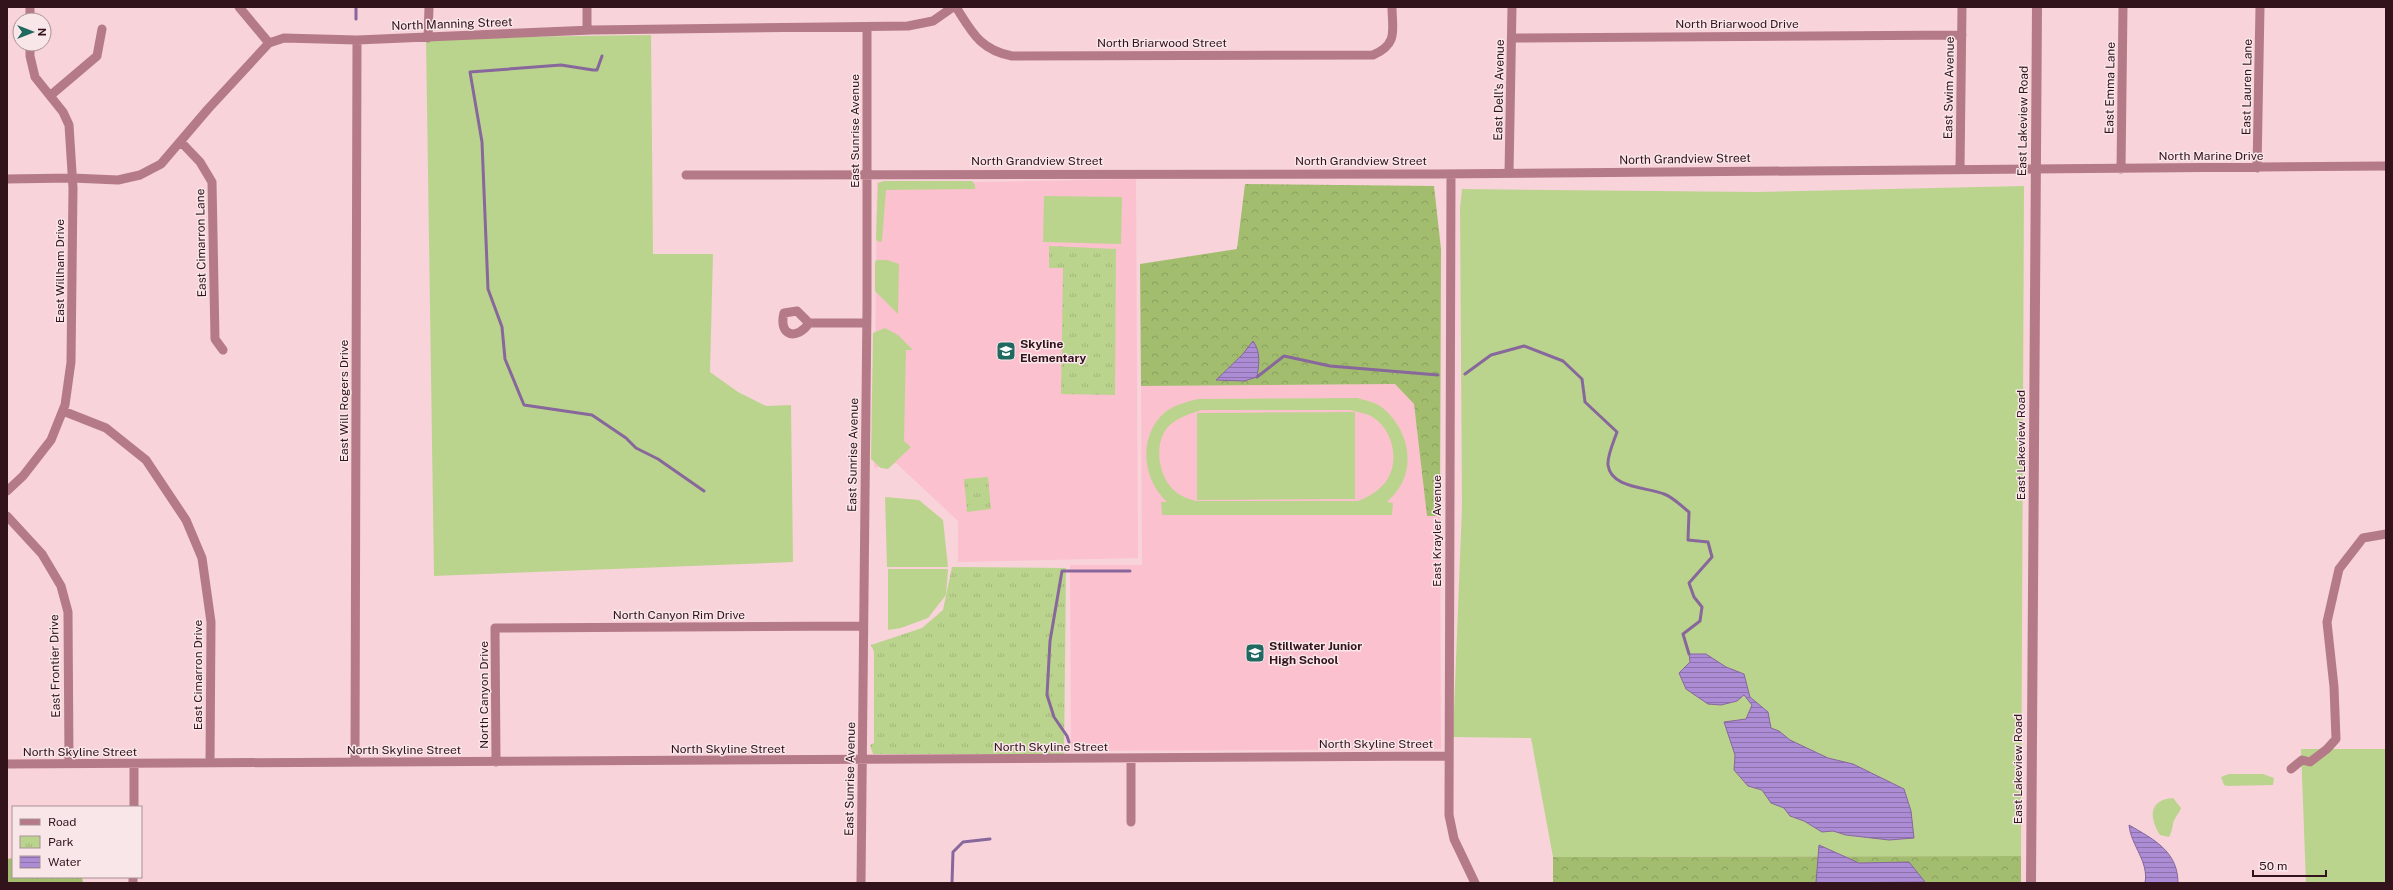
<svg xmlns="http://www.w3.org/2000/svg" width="2393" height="890" font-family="'Public Sans',sans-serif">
	<defs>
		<pattern id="forest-crowns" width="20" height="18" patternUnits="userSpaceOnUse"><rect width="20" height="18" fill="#a2bd6e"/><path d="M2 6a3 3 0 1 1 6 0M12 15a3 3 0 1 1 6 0" fill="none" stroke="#8ca15f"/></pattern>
		<pattern id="park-tufts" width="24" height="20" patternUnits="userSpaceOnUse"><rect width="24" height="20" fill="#bbd48d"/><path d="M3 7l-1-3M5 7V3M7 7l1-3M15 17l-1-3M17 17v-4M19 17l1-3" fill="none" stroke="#a1b579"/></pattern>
		<pattern id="water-rules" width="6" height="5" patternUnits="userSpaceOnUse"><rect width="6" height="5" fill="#ac8cd4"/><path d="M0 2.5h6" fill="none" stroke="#8d71ab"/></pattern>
	</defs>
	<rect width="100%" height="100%" fill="#f8d3da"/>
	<!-- built -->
	<path fill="#fcc1ce" d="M1136,179L1138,558L958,562V521L896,463L874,468L877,182H983Z
		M1395,384L1414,404L1427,516H1440L1441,749L1071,751L1070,565H1142L1141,386Z"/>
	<!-- grass -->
	<path fill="#bbd48d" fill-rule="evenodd" d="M651,35L653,254H713L710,372L738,392L766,406L791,405L793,562L434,576L426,38Z
		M884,181H972L975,185V189L886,190L882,241L880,242L876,240L878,183Z
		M2024,186L2021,856L1553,857L1531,738L1453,737L1462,506L1460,208L1462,189L1757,192Z
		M1044,196L1122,197L1121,244L1043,242Z
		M877,260H887L899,264L898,314L875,291V262Z
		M885,328L898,335L913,350H906L904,441L911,447L888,469L881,468L871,459L873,333Z
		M1357,398C1364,400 1374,402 1380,406C1405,424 1417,461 1399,488C1396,493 1391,498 1387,502L1393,503L1392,515H1162L1161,502H1167C1142,479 1138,437 1164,413C1174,405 1186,402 1198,399ZM1202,410H1350C1356,412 1365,413 1371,416C1394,429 1401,464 1384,484C1377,492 1368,497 1358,501H1196C1189,499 1182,497 1176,492C1159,479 1153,446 1167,428C1176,418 1189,414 1202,410Z
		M1355,412V499L1197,500V413Z
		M885,497L919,500L943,520L948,567H887Z
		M888,569H948L946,595L928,618L901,628L888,630Z
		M2301,749H2386V883H2306Z
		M2229,774H2263L2274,778L2273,785L2227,786L2224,785L2221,777Z
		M2173,798L2181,808C2179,814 2174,818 2173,824C2172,829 2172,831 2169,837L2160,835C2150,819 2147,800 2173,798Z"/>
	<!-- forest -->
	<path fill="url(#forest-crowns)" d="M1245,184L1434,186L1441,249L1440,516H1427L1414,404L1395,384L1141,386L1140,264L1237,249Z
		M2021,856V883H1553V857Z
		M13,858V877H82L83,883H7V859Z"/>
	<!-- park -->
	<path fill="url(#park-tufts)" d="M1049,246L1116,249L1115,395L1061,394L1063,268H1049Z
		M988,477L991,509L967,512L964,479Z
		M952,567L1066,568L1064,754H873L870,745L874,743V652L871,645L922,628L943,610Z"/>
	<!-- water -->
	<path fill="url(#water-rules)" stroke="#87679c" d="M1253,341C1261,352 1259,364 1257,377L1244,381L1216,380L1242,355Z
		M1689,654H1706L1726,667L1744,674L1750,697L1768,712L1771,728L1779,731L1790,740L1828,758L1853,764L1904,789L1911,811L1914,838L1889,840L1846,835L1833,831L1822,832L1804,821L1790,816L1784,808L1771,803L1762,790L1748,786L1734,770L1735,755L1724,722L1746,719L1752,705L1744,695L1737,701L1721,705L1708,704L1686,689L1679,673L1690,662Z
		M2129,825C2153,839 2178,851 2178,883H2145C2149,861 2131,846 2129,825Z
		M1819,845L1859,863L1909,862L1925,882L1816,883Z"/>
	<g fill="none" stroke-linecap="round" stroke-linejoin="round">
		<!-- stream -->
		<path stroke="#87679c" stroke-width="3" d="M356,7V19
			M602,56L597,70H593L561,65L470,72L482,142L488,289L502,327L505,359L524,405L592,415L626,438L636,448L658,459L704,491
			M1465,374L1491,355L1524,346L1563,361L1582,379L1585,402L1617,432C1614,441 1607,456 1608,465C1611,488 1646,487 1664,494C1673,497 1681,506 1689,512L1688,540L1708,542L1712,557L1689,583L1694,597L1702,607L1700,621L1683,634L1689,654
			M1257,377L1284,356L1330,366L1438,375
			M1069,742L1067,736L1054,717L1047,695L1050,641L1062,571H1130
			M952,883L953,852L963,842L990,839"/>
		<!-- minor -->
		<path stroke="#b57a87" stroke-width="9" d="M239,7L269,43
			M956,7C972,32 980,50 1012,56L1373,55C1399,44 1392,29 1392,7
			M30,20V7
			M587,30V7
			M428,38L429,7
			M1512,38L1962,35
			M51,95L97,56L102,29
			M181,142L200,162L212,182L215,339L223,350
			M2257,168L2260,7
			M1960,169L1962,7
			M2121,169L2123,7
			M1509,173L1512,7
			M1451,174L1449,815L1454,839L1475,883
			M686,175L1437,174L2386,166
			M7,179L72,178L118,180L140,175L161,164L208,109L269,43L284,38L357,40L592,30L908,26L933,21L953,7
			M797,311L809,323C797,341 778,336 784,313Z
			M809,323H867
			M63,411L106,428L146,460L186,520L202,558L211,622L210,763
			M7,491L23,476L51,440L65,405L71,362L73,188L69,125L63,112L35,77L30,56V44
			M7,516L42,554L61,586L68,612L69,763
			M1131,758V822
			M355,761L357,40
			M496,762L495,628L863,626
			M7,764L1448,756
			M2291,769L2302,760L2310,762L2327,749L2336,739L2334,687L2327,622L2339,569L2363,538L2386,534
			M134,807V764
			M133,883V877
			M861,883L867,307V28"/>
		<!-- tertiary -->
		<path stroke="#b57a87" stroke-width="10" d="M2031,883L2037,7"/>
	</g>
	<!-- icons -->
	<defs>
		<symbol id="school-square" viewBox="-11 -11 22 22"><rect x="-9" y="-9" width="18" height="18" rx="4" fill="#1f6960" stroke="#f8e6e9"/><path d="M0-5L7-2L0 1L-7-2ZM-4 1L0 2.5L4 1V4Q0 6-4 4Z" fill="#fff"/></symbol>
	</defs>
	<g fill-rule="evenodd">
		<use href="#school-square" x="995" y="340" width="22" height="22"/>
		<use href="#school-square" x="1244" y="642" width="22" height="22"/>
	</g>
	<g text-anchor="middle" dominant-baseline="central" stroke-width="3" stroke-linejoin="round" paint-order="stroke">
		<!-- street labels -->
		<g font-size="12" fill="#32121b" stroke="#f8e6e9">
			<text transform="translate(452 24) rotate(-2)">North Manning Street</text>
			<text x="1737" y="24">North Briarwood Drive</text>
			<text x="1162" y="43">North Briarwood Street</text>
			<text transform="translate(2247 87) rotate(-89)">East Lauren Lane</text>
			<text transform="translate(1949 88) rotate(-89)">East Swim Avenue</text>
			<text transform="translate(2110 88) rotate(-89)">East Emma Lane</text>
			<text transform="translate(1499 90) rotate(-89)">East Dell's Avenue</text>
			<text transform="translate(2023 121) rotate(-89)">East Lakeview Road</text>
			<text transform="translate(855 131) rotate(-90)">East Sunrise Avenue</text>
			<text x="2211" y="156">North Marine Drive</text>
			<text transform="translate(1685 159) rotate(-1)">North Grandview Street</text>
			<text x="1037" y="161">North Grandview Street</text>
			<text x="1361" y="161">North Grandview Street</text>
			<text transform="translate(201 243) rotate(-91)">East Cimarron Lane</text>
			<text transform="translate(60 271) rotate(-90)">East Willham Drive</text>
			<text transform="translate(344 401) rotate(-90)">East Will Rogers Drive</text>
			<text transform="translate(2021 445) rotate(-90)">East Lakeview Road</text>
			<text transform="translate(853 455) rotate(-89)">East Sunrise Avenue</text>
			<text transform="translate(1437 531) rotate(-90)">East Krayler Avenue</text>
			<text x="679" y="615">North Canyon Rim Drive</text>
			<text transform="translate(55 666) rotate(-91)">East Frontier Drive</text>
			<text transform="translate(198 675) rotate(-90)">East Cimarron Drive</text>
			<text transform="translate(484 695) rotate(-90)">North Canyon Drive</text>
			<text x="1376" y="744">North Skyline Street</text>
			<text x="1051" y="747">North Skyline Street</text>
			<text x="728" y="749">North Skyline Street</text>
			<text x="404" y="750">North Skyline Street</text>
			<text x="80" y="752">North Skyline Street</text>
			<text transform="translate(2018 769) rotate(-90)">East Lakeview Road</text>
			<text transform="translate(850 779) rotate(-89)">East Sunrise Avenue</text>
		</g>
		<!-- poi labels -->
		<g font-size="12" font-weight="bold" fill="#32121b" stroke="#f8e6e9" text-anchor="start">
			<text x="1020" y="344">Skyline<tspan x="1020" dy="14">Elementary</tspan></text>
			<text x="1269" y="646">Stillwater Junior<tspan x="1269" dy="14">High School</tspan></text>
		</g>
	</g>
	<!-- border -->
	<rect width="2393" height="890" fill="none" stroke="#32121b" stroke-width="16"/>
	<!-- legend -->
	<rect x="12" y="806" width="130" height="72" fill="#f8e6e9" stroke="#a99197"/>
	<rect x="20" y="819" width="20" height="6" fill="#b57a87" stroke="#a99197"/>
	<text x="48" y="826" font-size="12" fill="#32121b">Road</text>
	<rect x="20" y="836" width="20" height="12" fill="url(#park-tufts)" stroke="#a99197"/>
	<text x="48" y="846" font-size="12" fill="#32121b">Park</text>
	<rect x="20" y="856" width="20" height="12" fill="url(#water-rules)" stroke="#a99197"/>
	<text x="48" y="866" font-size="12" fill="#32121b">Water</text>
	<!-- north arrow -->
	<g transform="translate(32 32) rotate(90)"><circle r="19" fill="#f8e6e9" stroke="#a99197"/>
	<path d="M0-3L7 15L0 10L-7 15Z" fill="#1f6960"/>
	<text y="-6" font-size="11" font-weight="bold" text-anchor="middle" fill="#32121b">N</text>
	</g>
	<!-- scale -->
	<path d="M2253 870v6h73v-6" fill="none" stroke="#32121b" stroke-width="2"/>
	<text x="2259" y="870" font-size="12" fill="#32121b" stroke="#f8e6e9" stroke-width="3" paint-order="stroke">50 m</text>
</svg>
